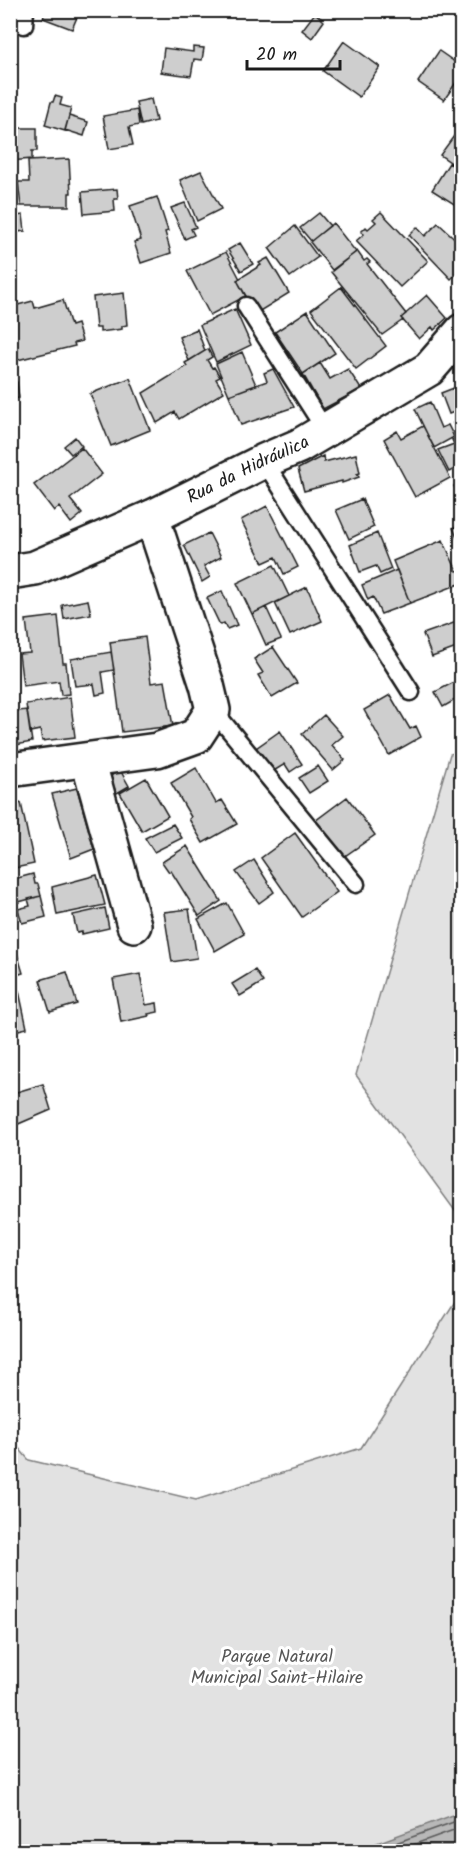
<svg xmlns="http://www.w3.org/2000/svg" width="472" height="1862" font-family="Kalam,sans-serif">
	<rect width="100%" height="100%" fill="#fff"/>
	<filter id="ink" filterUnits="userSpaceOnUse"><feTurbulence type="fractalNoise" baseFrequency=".0167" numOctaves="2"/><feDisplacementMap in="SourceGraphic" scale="12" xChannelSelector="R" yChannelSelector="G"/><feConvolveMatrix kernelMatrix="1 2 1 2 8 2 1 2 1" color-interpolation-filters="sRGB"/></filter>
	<g filter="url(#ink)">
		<!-- green -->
		<path fill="#e2e2e2" stroke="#7f7f7f" stroke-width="1.5" d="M461,751H462L461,1219L356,1075L450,754Z
			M461,1292V1851H11L10,1438L29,1460L196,1500L361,1448Z"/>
		<!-- water -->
		<path fill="#b8b8b8" stroke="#7a7a7a" stroke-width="1.5" d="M461,1812V1851H369L374,1844Z"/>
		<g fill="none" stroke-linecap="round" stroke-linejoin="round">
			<!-- shore -->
			<path stroke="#5a5a5a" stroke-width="1.5" d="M376,1852L379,1849L462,1819
				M393,1852L462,1827"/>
		</g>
		<!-- building -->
		<path fill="#cecece" stroke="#1c1c1c" stroke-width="1.5" d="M46,10H80L72,29L43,18Z
			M315,13L324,21L312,38L302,30Z
			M344,41L380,67L359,97L323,71Z
			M193,47L204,48L202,60L194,59L191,76L161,72L164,48L193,52Z
			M439,51L462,67V74L444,100L418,82Z
			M55,96L62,98L60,105L71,108L65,131L45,125L51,102H53Z
			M151,99L156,121L141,125L136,102Z
			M137,110L139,125L129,127L133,145L109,149L103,116Z
			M69,116L88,122L84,136L65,130Z
			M462,125V170L440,155Z
			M10,128H37V151H32V159L10,161Z
			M69,159L71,193H69V206H21L18,182H29L28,161Z
			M449,163L462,171V209L432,190Z
			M201,171L221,209L197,221L180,180Z
			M117,189L118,199H114L115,211L84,214L82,192Z
			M157,197L168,231L165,232L171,253L141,263L134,242L141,240L130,206Z
			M185,203L196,227L191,229L194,235L185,239L171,208Z
			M381,212L428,261L400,287L356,241L364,234L361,232L366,227L368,229L376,222L373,219Z
			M319,213L330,226L311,241L300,228Z
			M23,215L25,231L10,233V217Z
			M333,223L356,252L332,270L310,242Z
			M438,223L462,245V269L451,279L409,235L417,227L425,236Z
			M295,226L318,257L290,277L269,248Z
			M240,243L253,264L241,271L228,250Z
			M357,251L364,261L367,259L370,262L367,264L406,314L401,318L403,320L382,335L331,272Z
			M226,252L240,279L237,280L246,296L210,315L187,271Z
			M268,258L289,293L255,314L237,280L261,265L259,263Z
			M341,287L386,346L356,369L311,310Z
			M124,293L127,325L122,326V329L100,332V328H96L93,297Z
			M427,295L447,318L434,330L432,327L419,339L401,318Z
			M63,300L71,326L77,324L82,341L74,343L75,346L13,361L10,351V307L33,301L35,308Z
			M235,309L251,345L216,362L200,325Z
			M307,311L335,353L303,374L275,332Z
			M197,329L205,351L189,361L179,337Z
			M208,349L212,357L207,360L212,368L214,367L220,377L216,379L224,392L179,419L175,412L157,423L143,393L187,366L185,363Z
			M242,352L256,385L229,395L216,364Z
			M320,363L330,379L348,369L361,389L323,409L303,374Z
			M273,369L294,407L241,425L229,395L267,381L264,373Z
			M302,374L313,392L309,394L296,378Z
			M130,378L150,430L111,446L90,394Z
			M17,382L19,398L10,399V383Z
			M459,386L462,392V409L449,414L441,393Z
			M430,402L441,428L448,425L454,437L434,448L415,409Z
			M462,419V434L459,435L453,423Z
			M423,426L450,478L415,497L384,439L397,431L401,438Z
			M75,437L82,446L71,454L64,446Z
			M462,437V465L449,472L438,450L454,444L452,440Z
			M82,448L102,474L70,499L82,514L71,523L59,507L54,511L34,485Z
			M356,454L360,473L357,474L359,477L342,483V481L304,491L298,469L323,456L324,462Z
			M462,482V502L454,486Z
			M362,499L374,527L349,539L336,510Z
			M267,506L298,567L284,574L276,557L263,563L241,520Z
			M462,524V538L458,540L453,528Z
			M209,533L221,557L204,566L210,577L202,582L184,545Z
			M377,533L391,569L380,574L376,566L360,572L350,545Z
			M443,540L457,571L462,570V583L410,603L393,561Z
			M274,565L289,596L252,614L237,583Z
			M397,570L410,603L381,614L373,597L368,600L362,585Z
			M307,587L322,621L290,635L275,603Z
			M222,591L237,625L227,629L224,623L220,625L207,598Z
			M88,600L91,614L64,619L62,605Z
			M266,607L281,639L266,645L252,614Z
			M58,616L63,663H66L69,694L61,695L59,681L23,686L19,654L30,653L26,620Z
			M462,620V646L432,657L423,634Z
			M145,637L151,683L165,681L173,726L122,732L110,642Z
			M273,647L297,683L272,698L258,675L263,673L254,659Z
			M111,652L114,670L102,672L105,693L96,695L94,684L75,686L71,659Z
			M462,678V696L443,707L435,692Z
			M390,695L410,729L416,726L421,737L389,755L364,710Z
			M70,697L75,737L42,741L40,730L30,732L26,704Z
			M27,710L32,742L10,746V712Z
			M324,715L343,736L332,745L345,760L333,770L302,734Z
			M280,731L302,764L290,772L285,764L272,772L256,748Z
			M318,766L328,781L309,793L299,778Z
			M196,768L216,803L222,800L237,824L203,843L189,819L191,817L171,783Z
			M120,770L129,786L117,793L108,778Z
			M146,778L168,816L142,831L120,793Z
			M77,788L94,849L71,858L52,794Z
			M347,797L375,835L342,858L315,821Z
			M21,803L34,864L10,869V805Z
			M173,824L182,838L154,852L145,838Z
			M295,833L337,892L302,917L261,858Z
			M187,846L221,901L199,916L171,871L169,872L162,862Z
			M254,860L274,892L259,903L236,872Z
			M33,874L35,884H38L41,896L15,903L10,880Z
			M97,875L105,905L57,915L52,887Z
			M41,896L46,917L22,923L18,909L30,906L28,899Z
			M227,903L244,934L215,951L198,919Z
			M105,908L109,928L82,934V932L77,933L73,915Z
			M189,909L197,958L172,962L164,912Z
			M17,953L23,973L10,977V955Z
			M255,970L263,982L240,996L232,984Z
			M67,972L77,1004L50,1012L40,980Z
			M140,974L146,1005L157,1003L158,1012L148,1014L149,1016L121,1022L113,979Z
			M19,991L27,1028L10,1032V993Z
			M43,1084L51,1110L16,1125V1123L10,1124V1094Z"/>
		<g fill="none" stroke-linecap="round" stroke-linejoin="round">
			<defs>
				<path id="service" d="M24,25L25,10
					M246,306L326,431
					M264,461L411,692
					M213,710L356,884"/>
				<g id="minor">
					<path id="s1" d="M10,572L35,568L152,517L264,461L299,446L429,369L462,331"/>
					<path d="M88,760L134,925"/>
					<path d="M10,770L157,750L196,736L213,710L207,685L152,517"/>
				</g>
			</defs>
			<!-- service casing -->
			<use href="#service" stroke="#1c1c1c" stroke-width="21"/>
			<!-- minor casing -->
			<use href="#minor" stroke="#1c1c1c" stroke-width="38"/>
			<!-- service -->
			<use href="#service" stroke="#fff" stroke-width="16"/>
			<!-- minor -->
			<use href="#minor" stroke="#fff" stroke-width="33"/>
		</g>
	</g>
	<g text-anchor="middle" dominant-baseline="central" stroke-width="6" stroke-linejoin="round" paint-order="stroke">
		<!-- street labels -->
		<g font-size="18" fill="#1c1c1c" stroke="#fff">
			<text stroke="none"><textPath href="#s1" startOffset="260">Rua da Hidráulica</textPath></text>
		</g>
		<!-- park labels -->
		<g font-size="18" fill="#575757" stroke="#fff">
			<text x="277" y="1657">Parque Natural<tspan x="277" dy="21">Municipal Saint-Hilaire</tspan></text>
		</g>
	</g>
	<!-- margin -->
	<rect width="472" height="1862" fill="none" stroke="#fff" stroke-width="36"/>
	<rect x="18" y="18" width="436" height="1826" fill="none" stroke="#1c1c1c" stroke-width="2" filter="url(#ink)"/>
	<!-- scale -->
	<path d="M247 60v9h93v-9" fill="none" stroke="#1c1c1c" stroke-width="3"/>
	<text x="256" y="60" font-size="18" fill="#1c1c1c" stroke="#ffffff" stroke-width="4.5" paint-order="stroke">20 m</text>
</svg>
